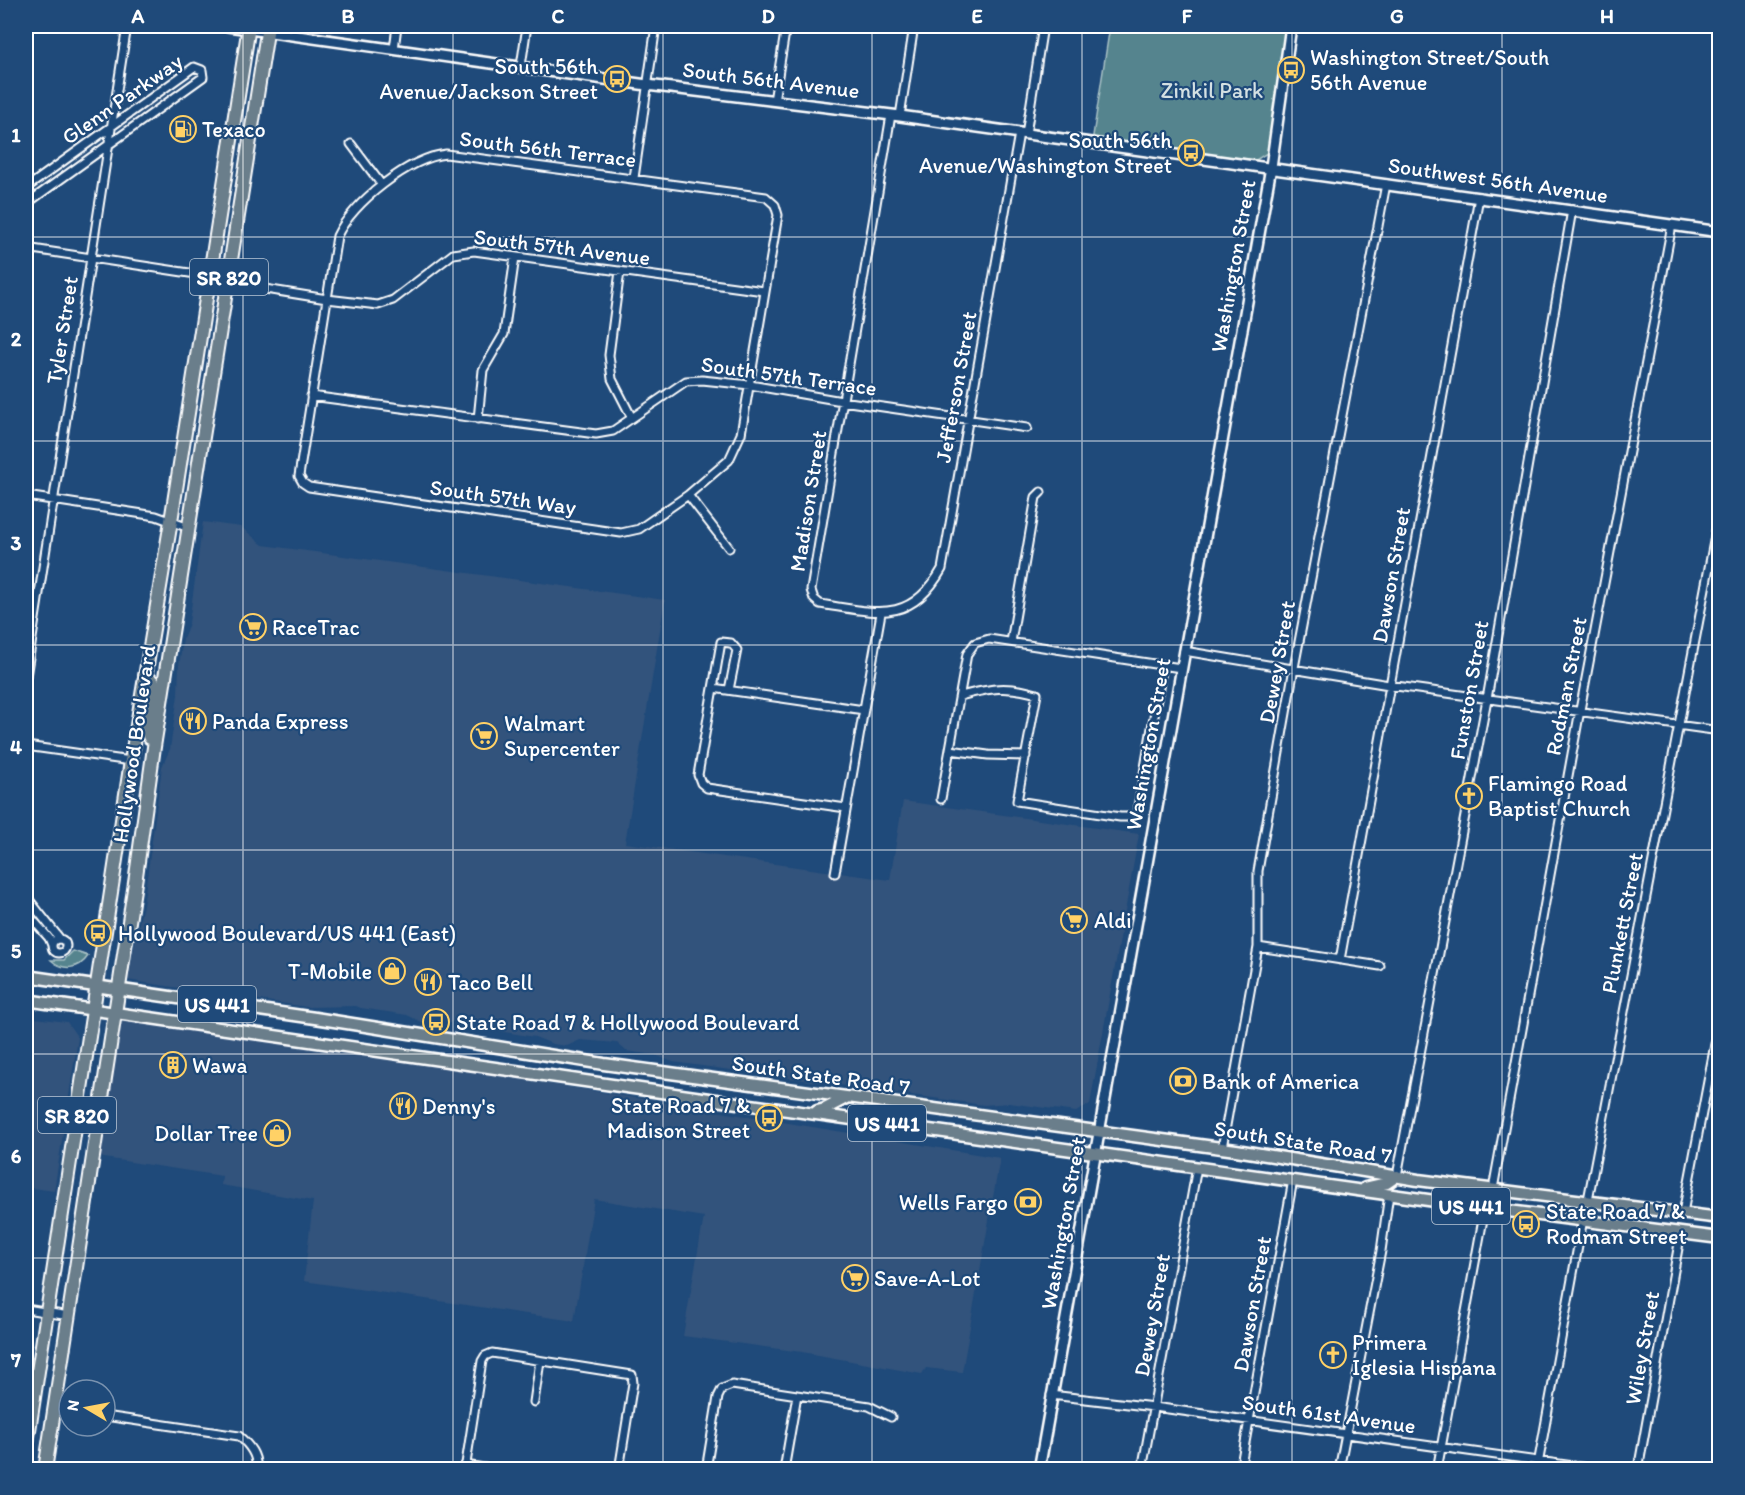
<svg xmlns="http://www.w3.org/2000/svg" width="1745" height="1495" font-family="Itim,sans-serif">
	<rect width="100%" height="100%" fill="#1f4a7a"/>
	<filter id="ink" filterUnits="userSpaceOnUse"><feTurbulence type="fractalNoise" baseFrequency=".0167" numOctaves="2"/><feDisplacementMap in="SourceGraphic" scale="12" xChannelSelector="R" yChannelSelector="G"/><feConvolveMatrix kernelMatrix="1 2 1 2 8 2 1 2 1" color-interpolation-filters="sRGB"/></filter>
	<g filter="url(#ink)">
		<!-- built -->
		<path fill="#32537c" d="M203,522L241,527L263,545L665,600L625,843L890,880L903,801L1139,834L1090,1104L1076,1112L1009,1103L984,1105L673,1062L655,1055L626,1051L617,1043L580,1040L567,1046L553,1044L535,1037L486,1029L478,1022L457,1019L444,1026L426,1024L407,1015L361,1008L356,1006L307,1007L127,980L144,900L162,767L170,749L178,695L179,665L183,639L189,623Z
			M121,1013L1000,1158L962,1372L926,1368L922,1374L802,1352L683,1336L704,1217L594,1199L574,1321L304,1281L313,1201L221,1185L222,1176L98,1157Z
			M26,1017L67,1022L78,1038L54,1191L26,1187Z"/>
		<!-- green -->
		<path fill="#55848e" stroke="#aac2c6" stroke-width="1.5" d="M1110,26H1288L1267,153L1256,160L1100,141L1093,136Z
			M73,951L88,956C79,970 63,971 51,960H64Z"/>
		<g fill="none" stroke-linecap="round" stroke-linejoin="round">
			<defs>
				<path id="street" d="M394,49L397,26
					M521,66L527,26
					M774,101L786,26
					M891,115L811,590L814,599L820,604C874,612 910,626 942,569L1019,133
					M900,116L914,26
					M1026,134L1043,26
					M351,144L381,184
					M446,154L766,197L775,205L778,215L741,434L729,460L688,495L639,529L621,533L309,487L303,483L299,476L337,236C352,203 409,158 446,154Z
					M634,178L656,26
					M26,188L194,67L202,70L203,77L26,204
					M26,248L209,276
					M620,271L609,355L612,379L632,418
					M228,283L327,299L378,305L393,300L453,254L474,251L764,291
					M311,396L596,434L613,431L686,381L702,380L750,385L842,401L1027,428
					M478,419L483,370L504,334L515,257
					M688,495L729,548
					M26,496L156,516L189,528
					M1011,642L1036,497L1041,492
					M1184,651L1389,685L1720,731
					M26,677L127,26
					M713,688L864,710
					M729,690L737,650L731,643L721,642L698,775L701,783L707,788L846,808
					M960,696C991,688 1006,685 1037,694L1017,801L1120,817H1130L1137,813L1163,665
					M26,746L131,761
					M950,750L988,755L1026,756
					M941,799L967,654L975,643L989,639L1181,668
					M835,873L881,613
					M26,896L60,939
					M26,912L49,938L52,945
					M52 946a7 7 0 1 1 14 0a7 7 0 1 1-14 0Z
					M1258,947L1380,966
					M1340,960L1479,197
					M1222,1148L1258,947V871L1294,668L1386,184
					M1397,1176L1487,699L1572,210
					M1493,1189L1580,710L1672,225
					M1588,1200L1720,510
					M1683,1213L1720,1018
					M26,1309L69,1316
					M1051,1395L1154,1407L1602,1470
					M534,1402L540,1361
					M55,1409L69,1411
					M105,1416L239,1436C249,1445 258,1455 256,1470
					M465,1465L497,1470
					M465,1470L482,1361L485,1356L492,1353L632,1375L633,1383L619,1470
					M706,1470L718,1397L722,1389L732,1385L869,1406L891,1417
					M784,1470L797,1395
					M1142,1470L1197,1167
					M1240,1470L1293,1180
					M1339,1470L1381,1251L1389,1194
					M1437,1470L1485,1208
					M1537,1470L1583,1219
					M1638,1470L1681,1232"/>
				<path id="secondary" d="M228,26L647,85L900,116L1720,232
					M1039,1470L1271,167L1291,26"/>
				<path id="primary" d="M26,976L315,1018L604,1064L1236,1150L1418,1180L1720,1218
					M26,1000L716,1100L1485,1208L1720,1238
					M817,1111L825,1109L846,1098
					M1365,1188L1387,1183L1397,1176"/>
				<path id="highway" d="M145,675L153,682L148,734L150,738
					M26,1450L131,761L171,521L249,26
					M45,1470L136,876L154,747L268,26"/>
			</defs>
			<!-- street casing -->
			<use href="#street" stroke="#fff" stroke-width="11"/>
			<!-- secondary casing -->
			<use href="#secondary" stroke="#fff" stroke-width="14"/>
			<!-- primary casing -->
			<use href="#primary" stroke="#fff" stroke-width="15"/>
			<!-- highway casing -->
			<use href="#highway" stroke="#fff" stroke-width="16"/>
			<!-- street -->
			<use href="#street" stroke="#1f4a7a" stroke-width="7"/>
			<!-- secondary -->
			<use href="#secondary" stroke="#1f4a7a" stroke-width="9"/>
			<!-- primary -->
			<use href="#primary" stroke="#6b7e8b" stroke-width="10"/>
			<!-- highway -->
			<use href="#highway" stroke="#6b7e8b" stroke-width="12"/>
		</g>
	</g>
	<!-- grid -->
	<path fill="none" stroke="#fff" stroke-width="1.5" stroke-opacity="0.55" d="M243,26V1470M453,26V1470M663,26V1470M872,26V1470M1082,26V1470M1292,26V1470M1502,26V1470M26,237H1720M26,441H1720M26,645H1720M26,850H1720M26,1054H1720M26,1258H1720"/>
	<!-- icons -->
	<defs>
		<symbol id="bus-ring" viewBox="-11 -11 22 22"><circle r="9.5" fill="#1f4a7a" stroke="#ffd166" stroke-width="1.5"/><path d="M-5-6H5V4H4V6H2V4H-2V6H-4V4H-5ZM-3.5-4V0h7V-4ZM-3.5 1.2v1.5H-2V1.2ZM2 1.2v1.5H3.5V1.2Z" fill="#ffd166"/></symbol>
		<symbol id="fuel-ring" viewBox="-11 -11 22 22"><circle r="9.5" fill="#1f4a7a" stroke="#ffd166" stroke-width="1.5"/><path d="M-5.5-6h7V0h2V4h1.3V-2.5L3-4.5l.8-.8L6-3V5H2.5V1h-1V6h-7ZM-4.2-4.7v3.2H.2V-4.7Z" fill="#ffd166"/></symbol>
		<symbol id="supermarket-ring" viewBox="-11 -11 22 22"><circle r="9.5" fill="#1f4a7a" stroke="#ffd166" stroke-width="1.5"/><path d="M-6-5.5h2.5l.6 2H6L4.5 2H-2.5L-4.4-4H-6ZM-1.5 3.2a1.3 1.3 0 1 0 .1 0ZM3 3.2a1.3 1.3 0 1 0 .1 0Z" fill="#ffd166"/></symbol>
		<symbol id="restaurant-ring" viewBox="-11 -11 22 22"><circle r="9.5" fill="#1f4a7a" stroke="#ffd166" stroke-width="1.5"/><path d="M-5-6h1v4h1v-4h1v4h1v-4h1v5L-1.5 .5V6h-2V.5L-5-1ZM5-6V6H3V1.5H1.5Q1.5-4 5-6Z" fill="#ffd166"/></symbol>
		<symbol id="church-ring" viewBox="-11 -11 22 22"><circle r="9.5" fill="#1f4a7a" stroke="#ffd166" stroke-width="1.5"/><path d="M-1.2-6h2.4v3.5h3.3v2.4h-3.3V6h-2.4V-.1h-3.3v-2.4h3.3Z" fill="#ffd166"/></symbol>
		<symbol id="shop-ring" viewBox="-11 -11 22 22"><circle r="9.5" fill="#1f4a7a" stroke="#ffd166" stroke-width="1.5"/><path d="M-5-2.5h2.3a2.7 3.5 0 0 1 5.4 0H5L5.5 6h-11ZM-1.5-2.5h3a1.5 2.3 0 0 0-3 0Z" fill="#ffd166"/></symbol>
		<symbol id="building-ring" viewBox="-11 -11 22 22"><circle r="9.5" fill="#1f4a7a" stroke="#ffd166" stroke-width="1.5"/><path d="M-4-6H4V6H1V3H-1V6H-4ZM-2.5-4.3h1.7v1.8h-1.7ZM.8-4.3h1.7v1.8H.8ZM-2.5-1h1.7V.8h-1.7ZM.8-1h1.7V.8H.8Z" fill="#ffd166"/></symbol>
		<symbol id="bank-ring" viewBox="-11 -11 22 22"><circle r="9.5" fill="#1f4a7a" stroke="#ffd166" stroke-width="1.5"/><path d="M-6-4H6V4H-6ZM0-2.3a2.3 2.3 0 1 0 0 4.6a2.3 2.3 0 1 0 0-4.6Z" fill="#ffd166"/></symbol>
	</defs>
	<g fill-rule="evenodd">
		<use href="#bus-ring" x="1276" y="55" width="30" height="30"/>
		<use href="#bus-ring" x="602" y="64" width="30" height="30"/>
		<use href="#fuel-ring" x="168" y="114" width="30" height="30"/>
		<use href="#bus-ring" x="1176" y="138" width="30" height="30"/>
		<use href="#supermarket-ring" x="238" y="612" width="30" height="30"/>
		<use href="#restaurant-ring" x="178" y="706" width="30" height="30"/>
		<use href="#supermarket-ring" x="469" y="721" width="30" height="30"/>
		<use href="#church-ring" x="1454" y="781" width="30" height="30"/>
		<use href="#supermarket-ring" x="1059" y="905" width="30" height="30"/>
		<use href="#bus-ring" x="83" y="918" width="30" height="30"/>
		<use href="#shop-ring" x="377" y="956" width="30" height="30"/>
		<use href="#restaurant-ring" x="413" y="967" width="30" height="30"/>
		<use href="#bus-ring" x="421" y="1007" width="30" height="30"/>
		<use href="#building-ring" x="158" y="1050" width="30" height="30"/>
		<use href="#bank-ring" x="1168" y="1066" width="30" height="30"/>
		<use href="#restaurant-ring" x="388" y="1091" width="30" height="30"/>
		<use href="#bus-ring" x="754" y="1103" width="30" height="30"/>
		<use href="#shop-ring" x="262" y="1118" width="30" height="30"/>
		<use href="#bank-ring" x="1013" y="1187" width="30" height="30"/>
		<use href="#bus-ring" x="1511" y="1209" width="30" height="30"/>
		<use href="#supermarket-ring" x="840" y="1263" width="30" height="30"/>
		<use href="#church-ring" x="1318" y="1340" width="30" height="30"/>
	</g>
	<g text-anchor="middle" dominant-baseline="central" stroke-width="4.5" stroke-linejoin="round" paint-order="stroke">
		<!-- shield labels -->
		<g fill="#1f4a7a" stroke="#bcc9d7" stroke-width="1.5">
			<rect x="190" y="259" width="78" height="36" rx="4.5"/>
			<rect x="178" y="986" width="78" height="36" rx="4.5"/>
			<rect x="38" y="1097" width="78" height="36" rx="4.5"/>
			<rect x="848" y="1105" width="78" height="36" rx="4.5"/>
			<rect x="1432" y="1188" width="78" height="36" rx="4.5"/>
		</g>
		<g font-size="21" font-weight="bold" fill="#fff">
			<text x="229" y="277">SR 820</text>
			<text x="217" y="1004">US 441</text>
			<text x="77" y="1115">SR 820</text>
			<text x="887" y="1123">US 441</text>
			<text x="1471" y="1206">US 441</text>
		</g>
		<!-- poi labels -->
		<g font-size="22" fill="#fff" stroke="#1f4a7a" text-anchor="start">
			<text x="1310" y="57">Washington Street/South<tspan x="1310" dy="25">56th Avenue</tspan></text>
			<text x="598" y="66" text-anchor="end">South 56th<tspan x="598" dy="25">Avenue/Jackson Street</tspan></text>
			<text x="202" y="129">Texaco</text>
			<text x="1172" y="140" text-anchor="end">South 56th<tspan x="1172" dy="25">Avenue/Washington Street</tspan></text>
			<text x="272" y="627">RaceTrac</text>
			<text x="212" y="721">Panda Express</text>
			<text x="504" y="723">Walmart<tspan x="504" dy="25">Supercenter</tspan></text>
			<text x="1488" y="783">Flamingo Road<tspan x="1488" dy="25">Baptist Church</tspan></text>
			<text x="1094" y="920">Aldi</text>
			<text x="118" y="933">Hollywood Boulevard/US 441 (East)</text>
			<text x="372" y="971" text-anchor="end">T-Mobile</text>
			<text x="448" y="982">Taco Bell</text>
			<text x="456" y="1022">State Road 7 &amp; Hollywood Boulevard</text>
			<text x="192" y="1065">Wawa</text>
			<text x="1202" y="1081">Bank of America</text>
			<text x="750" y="1105" text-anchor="end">State Road 7 &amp;<tspan x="750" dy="25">Madison Street</tspan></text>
			<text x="422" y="1106">Denny's</text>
			<text x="258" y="1133" text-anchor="end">Dollar Tree</text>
			<text x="1008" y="1202" text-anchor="end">Wells Fargo</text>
			<text x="1546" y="1211">State Road 7 &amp;<tspan x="1546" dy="25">Rodman Street</tspan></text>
			<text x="874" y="1278">Save-A-Lot</text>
			<text x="1352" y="1342">Primera<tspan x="1352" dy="25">Iglesia Hispana</tspan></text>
		</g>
		<!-- street labels -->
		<g font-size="22" fill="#fff" stroke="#1f4a7a">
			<text transform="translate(771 80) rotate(7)">South 56th Avenue</text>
			<text transform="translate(122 99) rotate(-35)">Glenn Parkway</text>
			<text transform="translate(548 149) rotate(7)">South 56th Terrace</text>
			<text transform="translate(1498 180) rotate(8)">Southwest 56th Avenue</text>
			<text transform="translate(562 247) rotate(7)">South 57th Avenue</text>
			<text transform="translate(1233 266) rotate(-80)">Washington Street</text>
			<text transform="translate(62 330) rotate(-81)">Tyler Street</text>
			<text transform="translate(789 376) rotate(8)">South 57th Terrace</text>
			<text transform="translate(956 387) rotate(-80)">Jefferson Street</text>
			<text transform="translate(503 497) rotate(8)">South 57th Way</text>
			<text transform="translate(808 501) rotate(-81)">Madison Street</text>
			<text transform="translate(1391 575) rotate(-80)">Dawson Street</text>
			<text transform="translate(1277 662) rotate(-80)">Dewey Street</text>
			<text transform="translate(1566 686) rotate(-79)">Rodman Street</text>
			<text transform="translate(1469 690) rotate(-80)">Funston Street</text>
			<text transform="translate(134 744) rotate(-82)">Hollywood Boulevard</text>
			<text transform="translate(1148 744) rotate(-80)">Washington Street</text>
			<text transform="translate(1622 923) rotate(-79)">Plunkett Street</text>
			<text transform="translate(821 1075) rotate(8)">South State Road 7</text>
			<text transform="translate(1303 1142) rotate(9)">South State Road 7</text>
			<text transform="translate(1063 1223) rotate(-80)">Washington Street</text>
			<text transform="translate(1252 1304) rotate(-80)">Dawson Street</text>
			<text transform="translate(1152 1315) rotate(-80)">Dewey Street</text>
			<text transform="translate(1642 1348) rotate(-80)">Wiley Street</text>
			<text transform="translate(1329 1414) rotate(8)">South 61st Avenue</text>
		</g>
		<!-- park labels -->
		<g font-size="22" fill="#d4e0e3" stroke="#1f4a7a">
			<text x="1212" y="90">Zinkil Park</text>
		</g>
	</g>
	<!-- margin -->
	<rect width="1745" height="1495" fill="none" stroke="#1f4a7a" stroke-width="66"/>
	<!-- north arrow -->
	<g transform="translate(87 1408) rotate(280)"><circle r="28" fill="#1f4a7a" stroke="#7992af" stroke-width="1.5"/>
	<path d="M0-4.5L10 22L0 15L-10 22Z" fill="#ffd166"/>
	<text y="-9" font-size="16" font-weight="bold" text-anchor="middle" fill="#ffffff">N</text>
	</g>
	<rect x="33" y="33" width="1679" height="1429" fill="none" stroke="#fff" stroke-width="2"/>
	<g font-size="20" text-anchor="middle" font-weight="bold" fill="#fff">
		<text x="138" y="23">A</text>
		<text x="348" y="23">B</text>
		<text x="558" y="23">C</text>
		<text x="768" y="23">D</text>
		<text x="977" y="23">E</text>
		<text x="1187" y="23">F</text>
		<text x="1397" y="23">G</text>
		<text x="1607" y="23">H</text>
		<text x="16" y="142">1</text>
		<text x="16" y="346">2</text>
		<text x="16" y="550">3</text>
		<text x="16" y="754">4</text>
		<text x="16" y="958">5</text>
		<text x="16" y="1163">6</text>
		<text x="16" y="1367">7</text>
	</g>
</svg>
